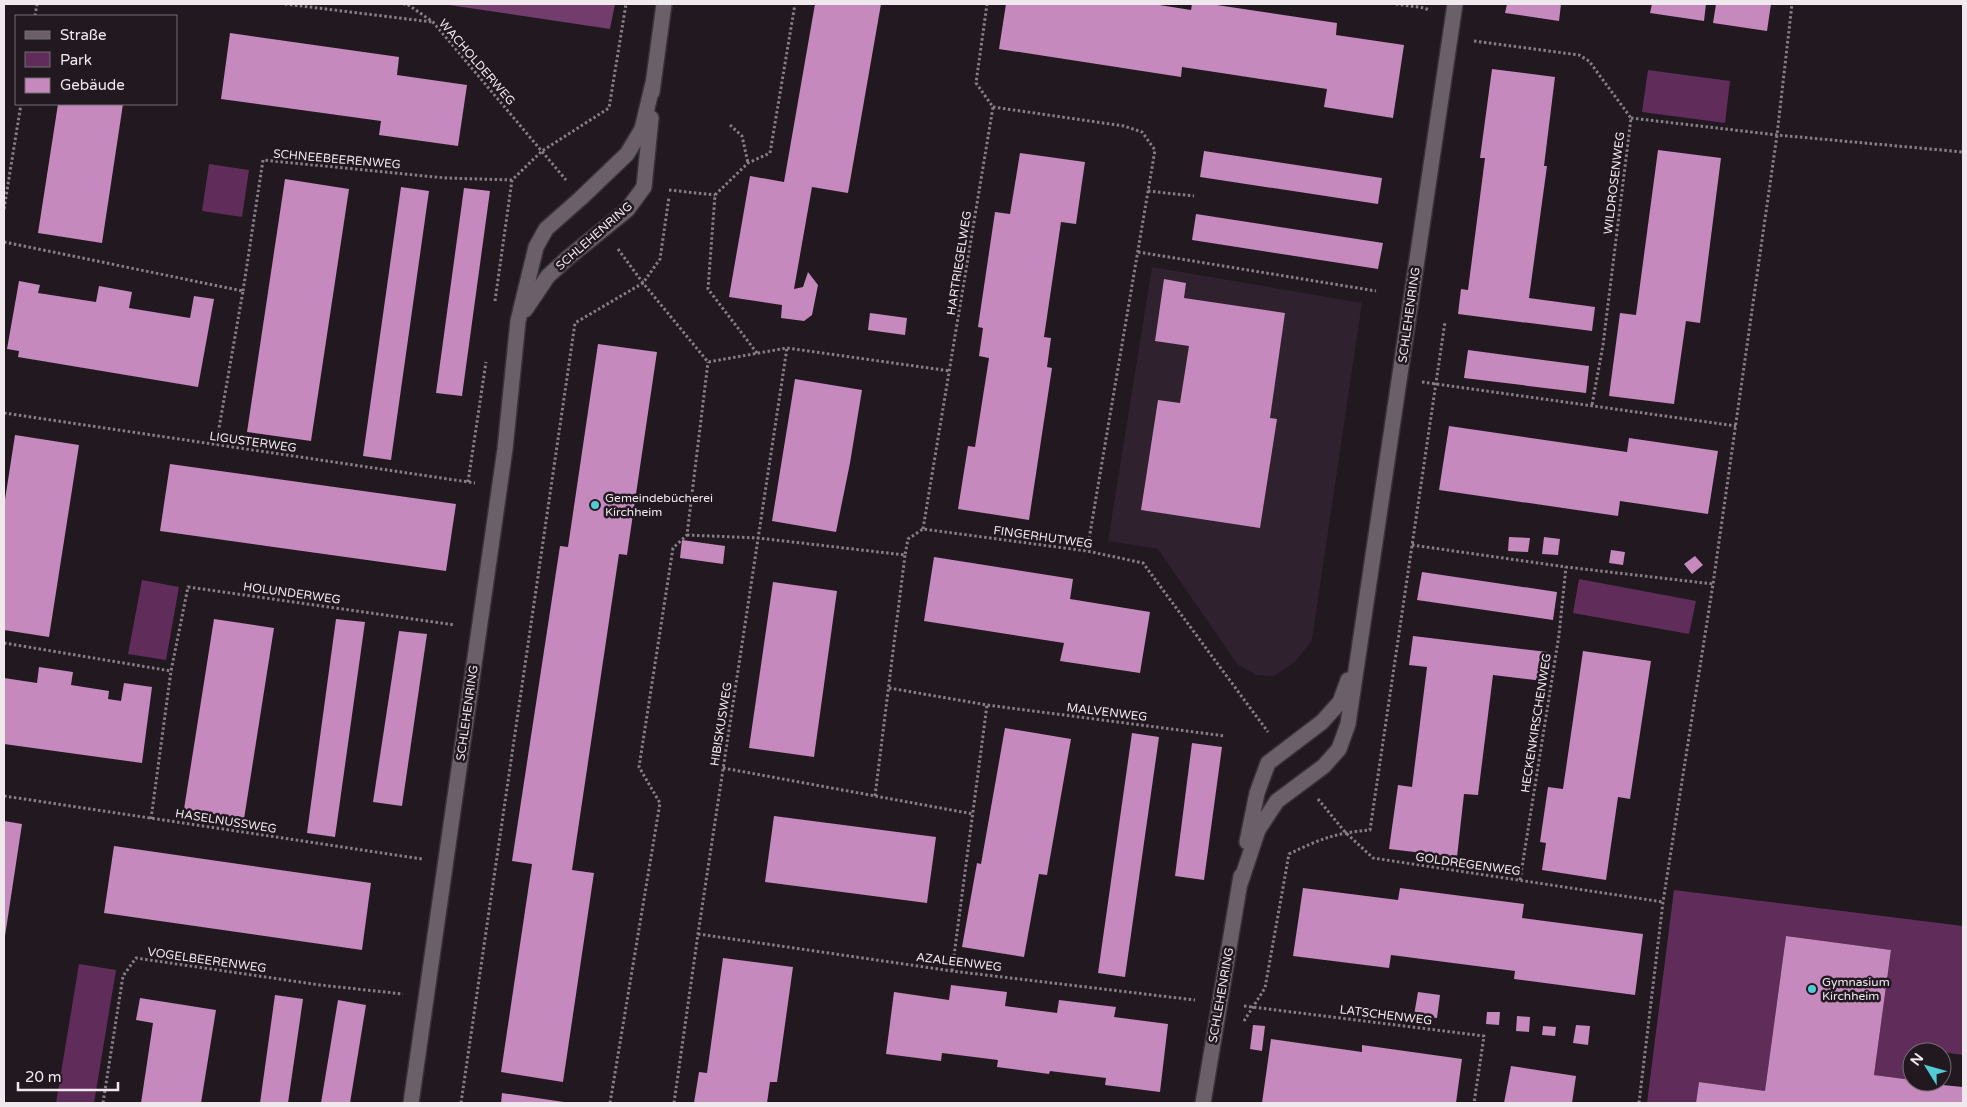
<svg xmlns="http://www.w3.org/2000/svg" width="1967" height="1107" font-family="'Varela Round',sans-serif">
	<rect width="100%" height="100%" fill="#211820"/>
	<!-- built -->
	<path fill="#2f212d" d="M1152,267L1362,303L1312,640L1296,661L1274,676L1256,675L1237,664L1158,549L1108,541Z"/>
	<!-- green -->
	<path fill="#602d5b" d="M1648,70L1730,81L1725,123L1642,112Z
		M209,164L249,170L242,217L202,211Z
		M1579,579L1696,601L1689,634L1573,613Z
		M142,580L179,587L166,660L128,654Z
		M1674,890L1963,926V1055L1928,1050L1927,1052H1912V1080L1874,1075L1891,950L1786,936L1765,1091L1699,1082L1696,1103H1647Z
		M79,964L116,970L94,1103H56Z"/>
	<!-- forest -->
	<path fill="#723c6c" d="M442,4H615L610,29Z"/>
	<!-- building -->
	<path fill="#c589bd" d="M815,4H881L848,193L812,187L794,289L803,287L808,272L818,285L812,315L804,321L781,318L782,305L729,297L750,176L784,182Z
		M1006,4H1153L1191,10L1192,4H1210L1337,23L1336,35L1404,45L1393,118L1324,107L1327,89L1182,67L1181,77L999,49Z
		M1507,4H1561L1559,21L1505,13Z
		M1652,4H1706L1704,21L1650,13Z
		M1716,4H1771L1767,31L1713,23Z
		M230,33L399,57L397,75L467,85L458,146L379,135L381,121L221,99Z
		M1492,69L1555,77L1544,166H1547L1529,298L1595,307L1592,331L1458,314L1461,289L1468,290L1485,158H1480Z
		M58,104H123L102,243L38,233Z
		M1658,150L1721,158L1700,323L1686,321L1674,404L1609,396L1620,313L1636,315Z
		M1204,151L1382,178L1378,204L1200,177Z
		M1020,153L1085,162L1076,224L1061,222L1044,337L1051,338L1047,367L1052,368L1029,520L958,509L968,446L975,447L989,358L979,356L983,328L978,327L995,212L1010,214Z
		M285,179L349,189L311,441L247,432Z
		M401,187L429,191L391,460L363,456Z
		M464,188L490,191L462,396L436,393Z
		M1196,214L1383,243L1378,269L1192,240Z
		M1164,279L1186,283L1184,298L1285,313L1270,418L1277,419L1260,528L1141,510L1158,400L1180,403L1189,346L1155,341Z
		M19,281L40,285L38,293L96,302L99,286L132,292L129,308L190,318L194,296L214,299L198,387L18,357L19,351L7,349Z
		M870,313L907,318L905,335L868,330Z
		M598,344L657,352L627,555L619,554L572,870L594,873L563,1082L501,1072L532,864L512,861L560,546L568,547Z
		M1468,350L1589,366L1586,393L1464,378Z
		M795,379L862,390L850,463L836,532L772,521Z
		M1449,426L1627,452L1629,438L1718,451L1708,514L1620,501L1618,516L1439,490Z
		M15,435L79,445L49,637L4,630V506Z
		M170,464L456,504L446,571L160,531Z
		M1509,537L1530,538L1528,552L1508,551Z
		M1544,537L1560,539L1558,555L1542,554Z
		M682,540L725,546L723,564L680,558Z
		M1611,550L1625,552L1623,565L1609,563Z
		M1695,556L1703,565L1692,574L1684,564Z
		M934,557L1073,579L1070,599L1150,612L1140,673L1060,661L1064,643L924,621Z
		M1422,572L1557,592L1553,620L1417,600Z
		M773,582L837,591L814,757L749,748Z
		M214,619L274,628L244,819L184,809Z
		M336,619L365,622L335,837L307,833Z
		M399,631L427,634L402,806L373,802Z
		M1413,636L1548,652L1544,681L1493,675L1478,795L1464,794L1457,857L1389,849L1398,785L1412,787L1427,667L1409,665Z
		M1583,651L1651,661L1630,799L1618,797L1606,880L1542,870L1546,843L1540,842L1548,787L1563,789Z
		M39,667L73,672L71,685L109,691L108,699L121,701L124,683L152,687L142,763L4,744V678L37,683Z
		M1005,728L1071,739L1047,875L1039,874L1024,957L962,947L977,863L981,864Z
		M1132,733L1159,737L1125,977L1098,973Z
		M1192,743L1222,747L1204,880L1175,876Z
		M774,816L936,837L927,903L765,882Z
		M4,821L22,824L5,936H4Z
		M114,846L371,883L362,950L104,913Z
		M1303,888L1398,900L1400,888L1524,904L1522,918L1643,934L1635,995L1514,979L1515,971L1391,955L1389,968L1293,956Z
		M1786,936L1891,950L1874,1075L1912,1080V1082L1963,1087V1103H1696L1699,1082L1765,1091Z
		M723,958L793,967L777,1082H770L767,1103H694L699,1072L707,1073Z
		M951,985L1007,992L1005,1006L1057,1013L1059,1000L1116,1007L1114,1017L1168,1024L1160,1092L1105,1085L1106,1078L1050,1071L1049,1074L997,1067L998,1060L942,1053L941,1061L886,1054L894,992L949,1000Z
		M1418,992L1440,995L1437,1018L1414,1015Z
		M275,995L303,999L288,1103H260Z
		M140,998L216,1010L201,1103H141L153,1023L136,1020Z
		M338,1000L366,1005L350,1103H321Z
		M1487,1012H1500L1499,1025L1486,1024Z
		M1517,1016L1530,1017L1529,1032L1516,1031Z
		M1253,1025L1265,1026L1262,1051L1250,1049Z
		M1576,1025L1590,1026L1588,1045L1573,1043Z
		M1543,1026L1556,1027L1555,1036L1542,1035Z
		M1271,1039L1362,1052V1045L1462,1059L1456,1103H1262Z
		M1511,1066L1576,1076L1572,1103H1504Z
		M502,1093L564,1102V1103H501Z"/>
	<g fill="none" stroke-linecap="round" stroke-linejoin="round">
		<defs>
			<path id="minor" d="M652,92L664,4
				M525,310L548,276L569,257L627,210L644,187L651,118
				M1247,842L1257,793L1268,763L1322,722L1340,702L1348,680
				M1239,887L1258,830L1277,801L1324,766L1339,749L1348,724L1455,4
				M411,1103L505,449L518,321L536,247L546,229L581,198L627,154L642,129L653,83
				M1203,1103L1241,876"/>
		</defs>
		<!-- minor casing -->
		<use href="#minor" stroke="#393238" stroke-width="18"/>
		<!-- path -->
		<path stroke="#867e85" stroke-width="3" stroke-dasharray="2.5 2.5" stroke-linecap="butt" d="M285,4L432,22
			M403,4H407L433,22L566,180
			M1396,4L1425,8L1430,11
			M35,16L37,4
			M1474,41L1579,55L1589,61L1631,118L1603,345L1592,405
			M993,107L1124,126L1142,132L1155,150L1087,551
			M1631,118L1777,135L1963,152
			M730,125L742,136L748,163
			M669,190L715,195
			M1148,191L1194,196
			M4,209L21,104
			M4,242L243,291L216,445
			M618,249L643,283L708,362L787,348L950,371
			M1138,252L1376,291
			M243,291L263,160L446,178L512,180
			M495,301L512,180L542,151L609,108L626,4
			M757,353L708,289L715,195L748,163L770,153L795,4
			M1422,382L1736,426
			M4,413L475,483
			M468,482L486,362
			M923,529L993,107L976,83L987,4
			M687,535L758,538L905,555L908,539L923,529L1087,551L1143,563L1268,732
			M1412,545L1566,567L1713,584
			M4,643L171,671
			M889,688L987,705L1225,736
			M723,768L973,814
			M4,796L422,859
			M875,796L905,555
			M1318,799L1345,832L1373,858L1663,902
			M151,819L171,671L188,587L455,625
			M1520,880L1559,635L1566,567
			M698,934L952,971L1195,1000
			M952,971L987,705
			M1244,1006L1484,1036L1474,1103
			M1244,1021L1265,988L1289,854C1320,839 1335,833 1370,830L1445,322
			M103,1103L123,976L136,958L320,985L403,994
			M461,1103L575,323L643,283L660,259L669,197
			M610,1103L660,803L639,767L673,548L687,535L708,362
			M674,1103L698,934L787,348
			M1639,1103L1663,902L1713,584L1777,135L1792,4"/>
		<!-- minor -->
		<use href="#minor" stroke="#6b6069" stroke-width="15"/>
	</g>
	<!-- markers -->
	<g fill="#51ccd3" stroke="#211820" stroke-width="2">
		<circle cx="595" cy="505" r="5"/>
		<circle cx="1812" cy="989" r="5"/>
	</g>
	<g text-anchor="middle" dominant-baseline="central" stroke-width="5" stroke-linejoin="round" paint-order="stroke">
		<!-- street labels -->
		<g font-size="12" fill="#efe9ee" stroke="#211820">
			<text transform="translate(477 62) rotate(49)">WACHOLDERWEG</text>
			<text transform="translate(337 159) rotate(5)">SCHNEEBEERENWEG</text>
			<text transform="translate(1614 183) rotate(-83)">WILDROSENWEG</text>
			<text transform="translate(594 236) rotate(-41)">SCHLEHENRING</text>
			<text transform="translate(959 263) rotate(-81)">HARTRIEGELWEG</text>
			<text transform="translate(1409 315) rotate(-82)">SCHLEHENRING</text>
			<text transform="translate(253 442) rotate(8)">LIGUSTERWEG</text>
			<text transform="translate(1043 537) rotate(8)">FINGERHUTWEG</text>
			<text transform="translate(292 593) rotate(8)">HOLUNDERWEG</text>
			<text transform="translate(1107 712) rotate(7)">MALVENWEG</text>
			<text transform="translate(467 713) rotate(-82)">SCHLEHENRING</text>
			<text transform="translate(1536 723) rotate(-81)">HECKENKIRSCHENWEG</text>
			<text transform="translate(721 724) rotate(-81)">HIBISKUSWEG</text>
			<text transform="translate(226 821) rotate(9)">HASELNUSSWEG</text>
			<text transform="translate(1468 864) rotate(8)">GOLDREGENWEG</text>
			<text transform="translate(207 960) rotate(8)">VOGELBEERENWEG</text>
			<text transform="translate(959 962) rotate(7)">AZALEENWEG</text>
			<text transform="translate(1221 995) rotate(-80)">SCHLEHENRING</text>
			<text transform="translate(1386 1015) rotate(7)">LATSCHENWEG</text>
		</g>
		<!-- poi labels -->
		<g font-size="12" fill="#efe9ee" stroke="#211820" text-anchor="start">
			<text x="605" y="498">Gemeindebücherei<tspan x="605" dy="14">Kirchheim</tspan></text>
			<text x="1822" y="982">Gymnasium<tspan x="1822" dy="14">Kirchheim</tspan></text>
		</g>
	</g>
	<!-- border -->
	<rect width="1967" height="1107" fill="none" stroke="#efe9ee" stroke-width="10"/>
	<!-- legend -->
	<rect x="15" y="15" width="162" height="90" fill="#211820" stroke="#736c72"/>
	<rect x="25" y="31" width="25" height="8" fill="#6b6069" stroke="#736c72"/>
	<text x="60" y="40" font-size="15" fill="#efe9ee">Straße</text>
	<rect x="25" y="52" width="25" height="15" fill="#602d5b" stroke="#736c72"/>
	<text x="60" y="65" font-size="15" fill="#efe9ee">Park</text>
	<rect x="25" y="78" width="25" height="15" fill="#c589bd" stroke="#736c72"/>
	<text x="60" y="90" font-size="15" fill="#efe9ee">Gebäude</text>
	<!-- north arrow -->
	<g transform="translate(1927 1067) rotate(307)"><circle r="24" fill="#211820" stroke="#736c72"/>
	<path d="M0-4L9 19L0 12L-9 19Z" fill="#51ccd3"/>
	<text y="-8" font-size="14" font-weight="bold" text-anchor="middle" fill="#efe9ee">N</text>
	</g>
	<!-- scale -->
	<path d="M18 1082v8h100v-8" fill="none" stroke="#efe9ee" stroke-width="2.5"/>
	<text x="25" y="1082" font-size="15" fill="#efe9ee" stroke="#211820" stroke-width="4" paint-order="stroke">20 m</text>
</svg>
